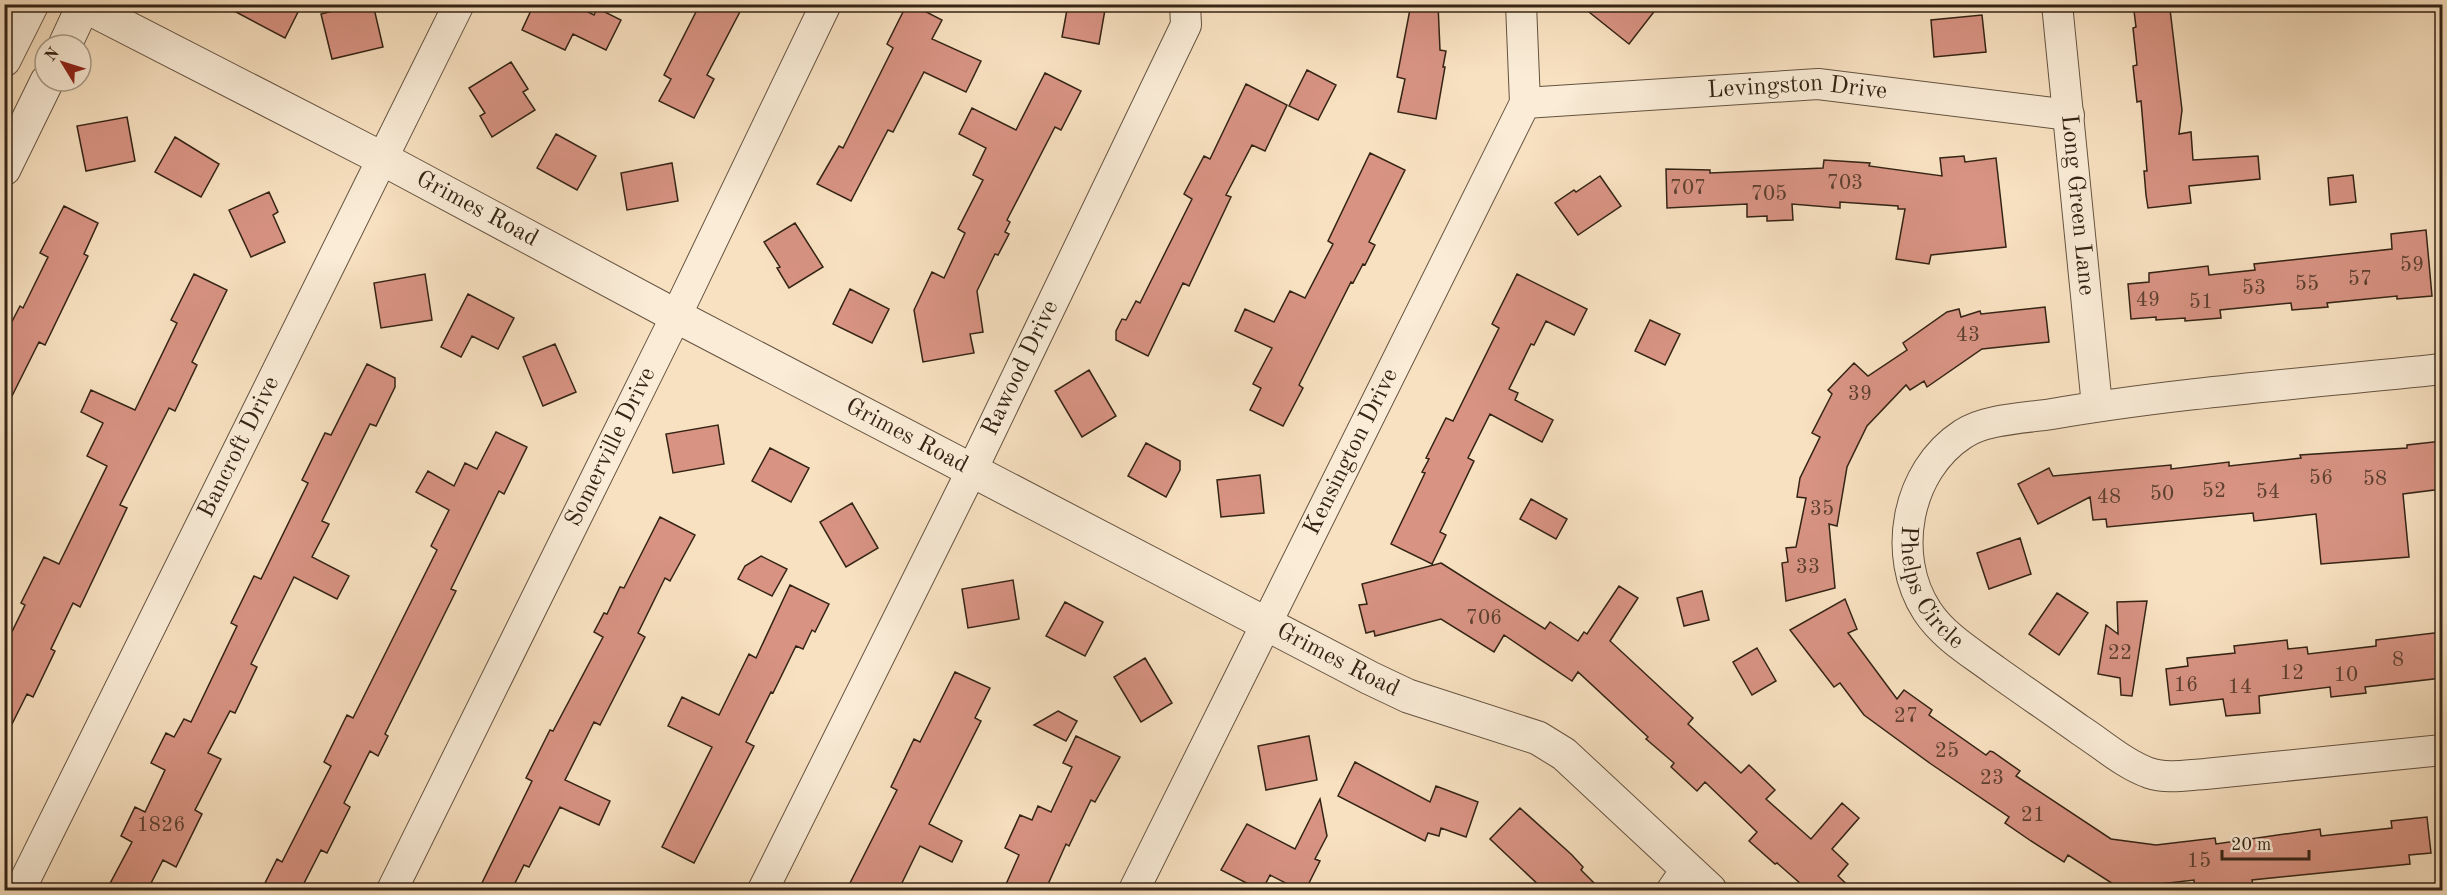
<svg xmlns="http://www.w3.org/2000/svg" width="2447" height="895" font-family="'Old Standard TT',serif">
	<rect width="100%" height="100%" fill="#f8e1c1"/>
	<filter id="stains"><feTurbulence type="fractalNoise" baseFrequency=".00333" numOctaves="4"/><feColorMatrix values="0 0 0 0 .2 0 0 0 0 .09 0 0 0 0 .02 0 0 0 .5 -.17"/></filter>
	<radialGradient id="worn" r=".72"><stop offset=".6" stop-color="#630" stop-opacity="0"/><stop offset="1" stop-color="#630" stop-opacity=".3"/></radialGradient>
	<!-- building -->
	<path fill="#d89383" stroke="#342415" stroke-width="1.5" d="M221,4H302L285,38Z
		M360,4H373L383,47L332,59L321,14Z
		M534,4H572L594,15L597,8L621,20L606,50L573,34L565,50L522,30Z
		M700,4H744L707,75L714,79L694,118L659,101L671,79L664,75Z
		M907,4H911L942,20L932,39L981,61L966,92L924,72L893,132L888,130L851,201L817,184L839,146L843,148L893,48L887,44Z
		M1068,4H1106L1099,44L1062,37Z
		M1411,4H1438L1440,50L1446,51L1443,67H1445L1436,119L1398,112L1405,79L1397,77Z
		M1579,4H1660L1629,44Z
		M2170,9L2182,110L2179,134L2191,132L2193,160L2258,156L2260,179L2189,186L2191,203L2148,208L2146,195L2144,171H2147L2141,101L2137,102L2133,66L2137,65L2133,28L2136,27L2134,11Z
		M1982,15L1986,52L1934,57L1931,20Z
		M511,62L528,89L523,92L535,110L492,137L480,116L485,113L469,88Z
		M1307,70L1336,85L1318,120L1289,106Z
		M1045,73L1081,91L1061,130L1055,127L1007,220L1010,222L1005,232L1009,234L998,255L995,254L977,291L983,332L970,334L974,353L923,362L914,310L932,272L944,278L965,233L958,229L983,180L973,175L986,148L959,134L972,108L1016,130Z
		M1246,84L1287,105L1265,151L1252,145L1226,195L1231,197L1189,286L1183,283L1148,356L1116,340V331L1122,319L1126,320L1136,301L1140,303L1192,199L1184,194L1204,156L1210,159Z
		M127,117L135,161L86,171L77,126Z
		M556,134L596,156L577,190L537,168Z
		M175,137L219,164L201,197L155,172Z
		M1370,153L1405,170L1369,242L1375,245L1365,265L1363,264L1353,283L1351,282L1299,385L1303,388L1283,426L1250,410L1261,388L1253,384L1272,348L1235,331L1245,309L1274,322L1290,291L1305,298L1333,244L1328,241Z
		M1964,156L1965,162L1996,158L2006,247L1931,255L1929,264L1896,259L1905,209H1898V206L1840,202V208L1792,204L1793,220L1767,221V216L1747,217V204L1667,208L1666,169L1710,170V173L1823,168L1824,160L1870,163L1869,166L1942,176L1940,158Z
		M672,163L678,201L627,210L621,173Z
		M2353,175L2356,202L2330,205L2328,178Z
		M1600,176L1621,206L1578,235L1555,203L1574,190L1576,192Z
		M269,192L278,212L273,215L285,242L251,257L229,210Z
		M64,206L98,223L84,254L88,256L45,345L39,342L4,412V337L20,306L23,308L48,257L40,253Z
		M795,223L823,267L789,288L777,268L780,267L764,242Z
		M2426,230L2432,296L2397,299V296L2327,303L2328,307L2292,310L2291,303L2220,310L2221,318L2185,321V318L2156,320V317L2131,319L2128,284L2149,282V273L2208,266L2209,275L2255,270L2254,264L2392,249L2391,234Z
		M194,274L227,290L192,362L197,365L175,411L169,408L120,505L127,508L80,607L73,603L51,649L55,651L33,697L27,694L4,740V648L25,605L21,603L44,557L59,564L107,466L87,456L103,423L81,412L91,390L135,410L177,323L171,320Z
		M425,274L432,320L381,328L374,283Z
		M1517,274L1587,309L1574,335L1546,321L1534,345L1531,344L1509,389L1518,393L1515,400L1553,420L1542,442L1490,414L1468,458L1474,461L1440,532L1446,535L1432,564L1391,544L1425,473L1422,472L1429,459L1426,458L1446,418L1453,421L1499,328L1492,324Z
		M850,289L889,309L872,343L833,324Z
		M468,294L514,318L498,349L472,336L461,357L441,347Z
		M2045,307L2049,342L1982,349L1927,387L1924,381L1910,390L1906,385L1867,426L1847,467L1837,526L1829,524L1835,588L1786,601L1782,563L1788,562L1786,548L1796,547L1806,498L1797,497L1800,478L1820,437L1812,433L1832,394L1828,390L1854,363L1868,376L1907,350L1903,343L1947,312L1959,309L1961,317L1980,311L1981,314Z
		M1650,320L1680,334L1665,365L1635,351Z
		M555,344L576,392L543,406L523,357Z
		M367,364L395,378V387L376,426L370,424L322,521L329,524L312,557L349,576L337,599L294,577L251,664L257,667L235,713L230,711L208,753L221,759L195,810L202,814L176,867L163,860L147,891H106L132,842L121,836L135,807L145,812L165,770L151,763L166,733L174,737L184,719L191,722L237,626L231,623L254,576L261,579L308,483L302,480L325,433L331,435Z
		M1089,370L1116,416L1082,437L1055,391Z
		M718,425L724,464L673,473L666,434Z
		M496,432L527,447L504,494L499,491L451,589L456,591L385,734L388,736L378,756L370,751L344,803L350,807L327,853L321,850L300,891H261L277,859L282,862L331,766L324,762L347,715L353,718L437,550L431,546L449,510L416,492L428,471L454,486L465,463L477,469Z
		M2442,441V489L2403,494L2409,557L2321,564L2316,514L2254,521L2253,513L2107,527L2106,519L2093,520L2090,497L2038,524L2018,484L2049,468L2053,476L2171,465V469L2229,462V466L2301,458L2300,455L2407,448V445Z
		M1146,443L1180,461V470L1166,497L1128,476Z
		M770,448L809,468L791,502L752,481Z
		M1260,475L1264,513L1221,517L1217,480Z
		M1531,499L1567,519L1556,539L1520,519Z
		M852,503L878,548L846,567L820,522Z
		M660,517L695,535L670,581L665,578L638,633L645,637L600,725L594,722L565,780L610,801L599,825L560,807L529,867L524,865L511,891H478L532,781L526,778L550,730L553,731L603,637L594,632L604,613L607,614L620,587L624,588Z
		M2020,538L2031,574L1989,589L1977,553Z
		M761,556L787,569L772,596L738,579L745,566Z
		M1441,563L1545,629L1550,622L1578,641L1584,632L1587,634L1619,586L1638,598L1610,641L1693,718L1688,724L1741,773L1749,765L1775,790L1766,799L1811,839L1842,803L1859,818L1832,849L1848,864L1838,876L1854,891H1809L1777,863L1775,864L1749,841L1757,832L1705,782L1697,791L1671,767L1674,763L1646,739L1648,737L1578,672L1572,681L1504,635L1494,652L1441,619L1375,636L1374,631L1366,633L1359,605L1367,604L1362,584Z
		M1013,580L1019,619L968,628L962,589Z
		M790,585L829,604L815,632L812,630L803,649L796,646L773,693L771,692L746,742L754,746L694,863L662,847L712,747L668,726L682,697L719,715L749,654L756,658Z
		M1702,591L1709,620L1684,626L1677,598Z
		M2057,593L2088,613L2059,655L2029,634Z
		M1845,599L1857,629L1848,633L1897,699L1904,690L1932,710L1929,715L1986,755L1990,751L1993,752L2020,771L2016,776L2111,839L2156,845L2215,838L2216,844L2320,829L2321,836L2392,828L2391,821L2427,817L2431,853L2409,855L2410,864L2252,880L2253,887L2195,891L2194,880L2152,885L2151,891H2124L2068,855L2064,862L2031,841L2005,823L2009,817L1931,764L1864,715L1840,683L1834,687L1790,630Z
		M2147,601L2132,696L2121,695L2120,678L2098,674L2106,625L2118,634L2117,602Z
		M1065,602L1103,622L1085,656L1046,636Z
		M2442,632V678L2365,687L2366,693L2331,697L2330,687L2259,696L2260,713L2226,716L2223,699L2170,705L2166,669L2188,666L2187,658L2235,653L2234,646L2287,640L2288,649L2307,647L2308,654L2376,646V640Z
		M1757,648L1776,681L1752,695L1733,662Z
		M1145,658L1172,703L1141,722L1114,677Z
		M955,672L990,688L975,718L981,721L929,824L962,841L952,862L920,846L898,891H846L897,790L891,787L914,739L920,742Z
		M1058,711L1077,721L1066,741L1034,725Z
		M1076,736L1120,757L1095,802L1091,800L1069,846L1066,844L1045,891H1003L1019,855L1005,848L1020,815L1032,820L1038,806L1051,812L1072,767L1063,763Z
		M1309,736L1317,780L1266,790L1258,746Z
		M1355,762L1430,802L1436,786L1478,802L1466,837L1441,828L1439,836L1428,833L1425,841L1338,796Z
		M1320,799L1327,836L1315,859L1320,861L1305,891H1301L1270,875L1262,891L1221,870L1247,824L1295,849Z
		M1520,808L1572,855L1583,867L1581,870L1602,891H1545L1490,839Z"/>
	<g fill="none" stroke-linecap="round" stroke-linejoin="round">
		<defs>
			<g id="minor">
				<path id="s1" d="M2057,4L2097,406"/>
				<path id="s2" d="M1525,103L1818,84L2069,115"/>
				<path id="s3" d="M2442,369C2312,383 2181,392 2052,414C2026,418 1985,419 1963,434C1906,471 1891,556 1927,611C1944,637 1972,653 1996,671C2024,691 2052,710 2080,730C2102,744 2124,764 2149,773C2167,779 2187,775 2205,774L2442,750"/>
				<path id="s4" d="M20,890L459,4"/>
				<path id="s5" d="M392,890L676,316L826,4"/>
				<path id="s6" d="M763,890L972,470L1186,25L1185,4"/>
				<path id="s7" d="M1134,890L1525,103L1521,4"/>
				<path d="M1672,890L1687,868"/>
			</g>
			<g id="tertiary">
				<path id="s8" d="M81,4L383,159L676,316L1370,678L1408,696L1538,738L1564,754L1710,890"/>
				<path d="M65,45L84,4"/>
				<path d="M4,60L32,4"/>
				<path d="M4,169L47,81"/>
			</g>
		</defs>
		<!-- minor casing -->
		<use href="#minor" stroke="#655340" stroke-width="32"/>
		<!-- tertiary casing -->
		<use href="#tertiary" stroke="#655340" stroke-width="35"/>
		<!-- minor -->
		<use href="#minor" stroke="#faecd7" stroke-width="30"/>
		<!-- tertiary -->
		<use href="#tertiary" stroke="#faecd7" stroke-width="33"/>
	</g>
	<g text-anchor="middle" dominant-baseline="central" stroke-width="6" stroke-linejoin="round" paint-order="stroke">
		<!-- number labels -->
		<g font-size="21" fill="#5d4030">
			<text x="1845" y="183">703</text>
			<text x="1688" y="188">707</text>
			<text x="1769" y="194">705</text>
			<text x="2412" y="265">59</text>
			<text x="2360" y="279">57</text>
			<text x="2307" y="284">55</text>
			<text x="2254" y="288">53</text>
			<text x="2148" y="300">49</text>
			<text x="2201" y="302">51</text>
			<text x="1968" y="335">43</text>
			<text x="1860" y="394">39</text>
			<text x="2321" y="478">56</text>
			<text x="2375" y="479">58</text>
			<text x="2214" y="491">52</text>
			<text x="2268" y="492">54</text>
			<text x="2162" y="494">50</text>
			<text x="2109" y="497">48</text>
			<text x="1822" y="509">35</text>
			<text x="1808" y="567">33</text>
			<text x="1484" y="618">706</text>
			<text x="2120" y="653">22</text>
			<text x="2398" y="660">8</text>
			<text x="2292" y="673">12</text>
			<text x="2346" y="675">10</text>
			<text x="2186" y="685">16</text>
			<text x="2240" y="687">14</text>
			<text x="1906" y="716">27</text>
			<text x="1947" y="751">25</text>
			<text x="1992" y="778">23</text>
			<text x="2033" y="815">21</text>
			<text x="161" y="825">1826</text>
			<text x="2199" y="861">15</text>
		</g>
		<!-- street labels -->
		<g font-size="24" fill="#342415" stroke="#faecd7">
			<text stroke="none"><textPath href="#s2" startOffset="273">Levingston Drive</textPath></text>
			<text stroke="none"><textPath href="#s1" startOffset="202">Long Green Lane</textPath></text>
			<text stroke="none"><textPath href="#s8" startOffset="446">Grimes Road</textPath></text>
			<text stroke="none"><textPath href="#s6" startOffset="582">Rawood Drive</textPath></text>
			<text stroke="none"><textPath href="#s8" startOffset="932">Grimes Road</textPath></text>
			<text stroke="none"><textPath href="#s4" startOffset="494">Bancroft Drive</textPath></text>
			<text stroke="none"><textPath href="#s5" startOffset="494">Somerville Drive</textPath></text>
			<text stroke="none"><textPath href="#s7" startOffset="489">Kensington Drive</textPath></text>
			<text stroke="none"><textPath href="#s3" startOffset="663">Phelps Circle</textPath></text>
			<text stroke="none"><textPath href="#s8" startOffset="1418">Grimes Road</textPath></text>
		</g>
	</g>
	<!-- margin -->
	<rect width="2447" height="895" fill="none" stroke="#f8e1c1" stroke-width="24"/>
	<rect x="6" y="6" width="2435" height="883" fill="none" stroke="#342415" stroke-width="3"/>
	<rect x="12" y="12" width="2423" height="871" fill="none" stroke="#342415" stroke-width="1.5"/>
	<!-- north arrow -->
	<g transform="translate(63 63) rotate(308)"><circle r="28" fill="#faecd7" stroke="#ab9c89" stroke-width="1.5"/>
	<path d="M0-4.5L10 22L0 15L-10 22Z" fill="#8f2418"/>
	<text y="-9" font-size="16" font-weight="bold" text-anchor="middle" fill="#342415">N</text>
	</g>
	<!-- scale -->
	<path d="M2222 850v9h87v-9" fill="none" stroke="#342415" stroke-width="3"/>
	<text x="2231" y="850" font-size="18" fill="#342415" stroke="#faecd7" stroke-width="4.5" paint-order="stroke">20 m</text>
	<rect width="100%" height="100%" filter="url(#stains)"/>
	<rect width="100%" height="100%" fill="url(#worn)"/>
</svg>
